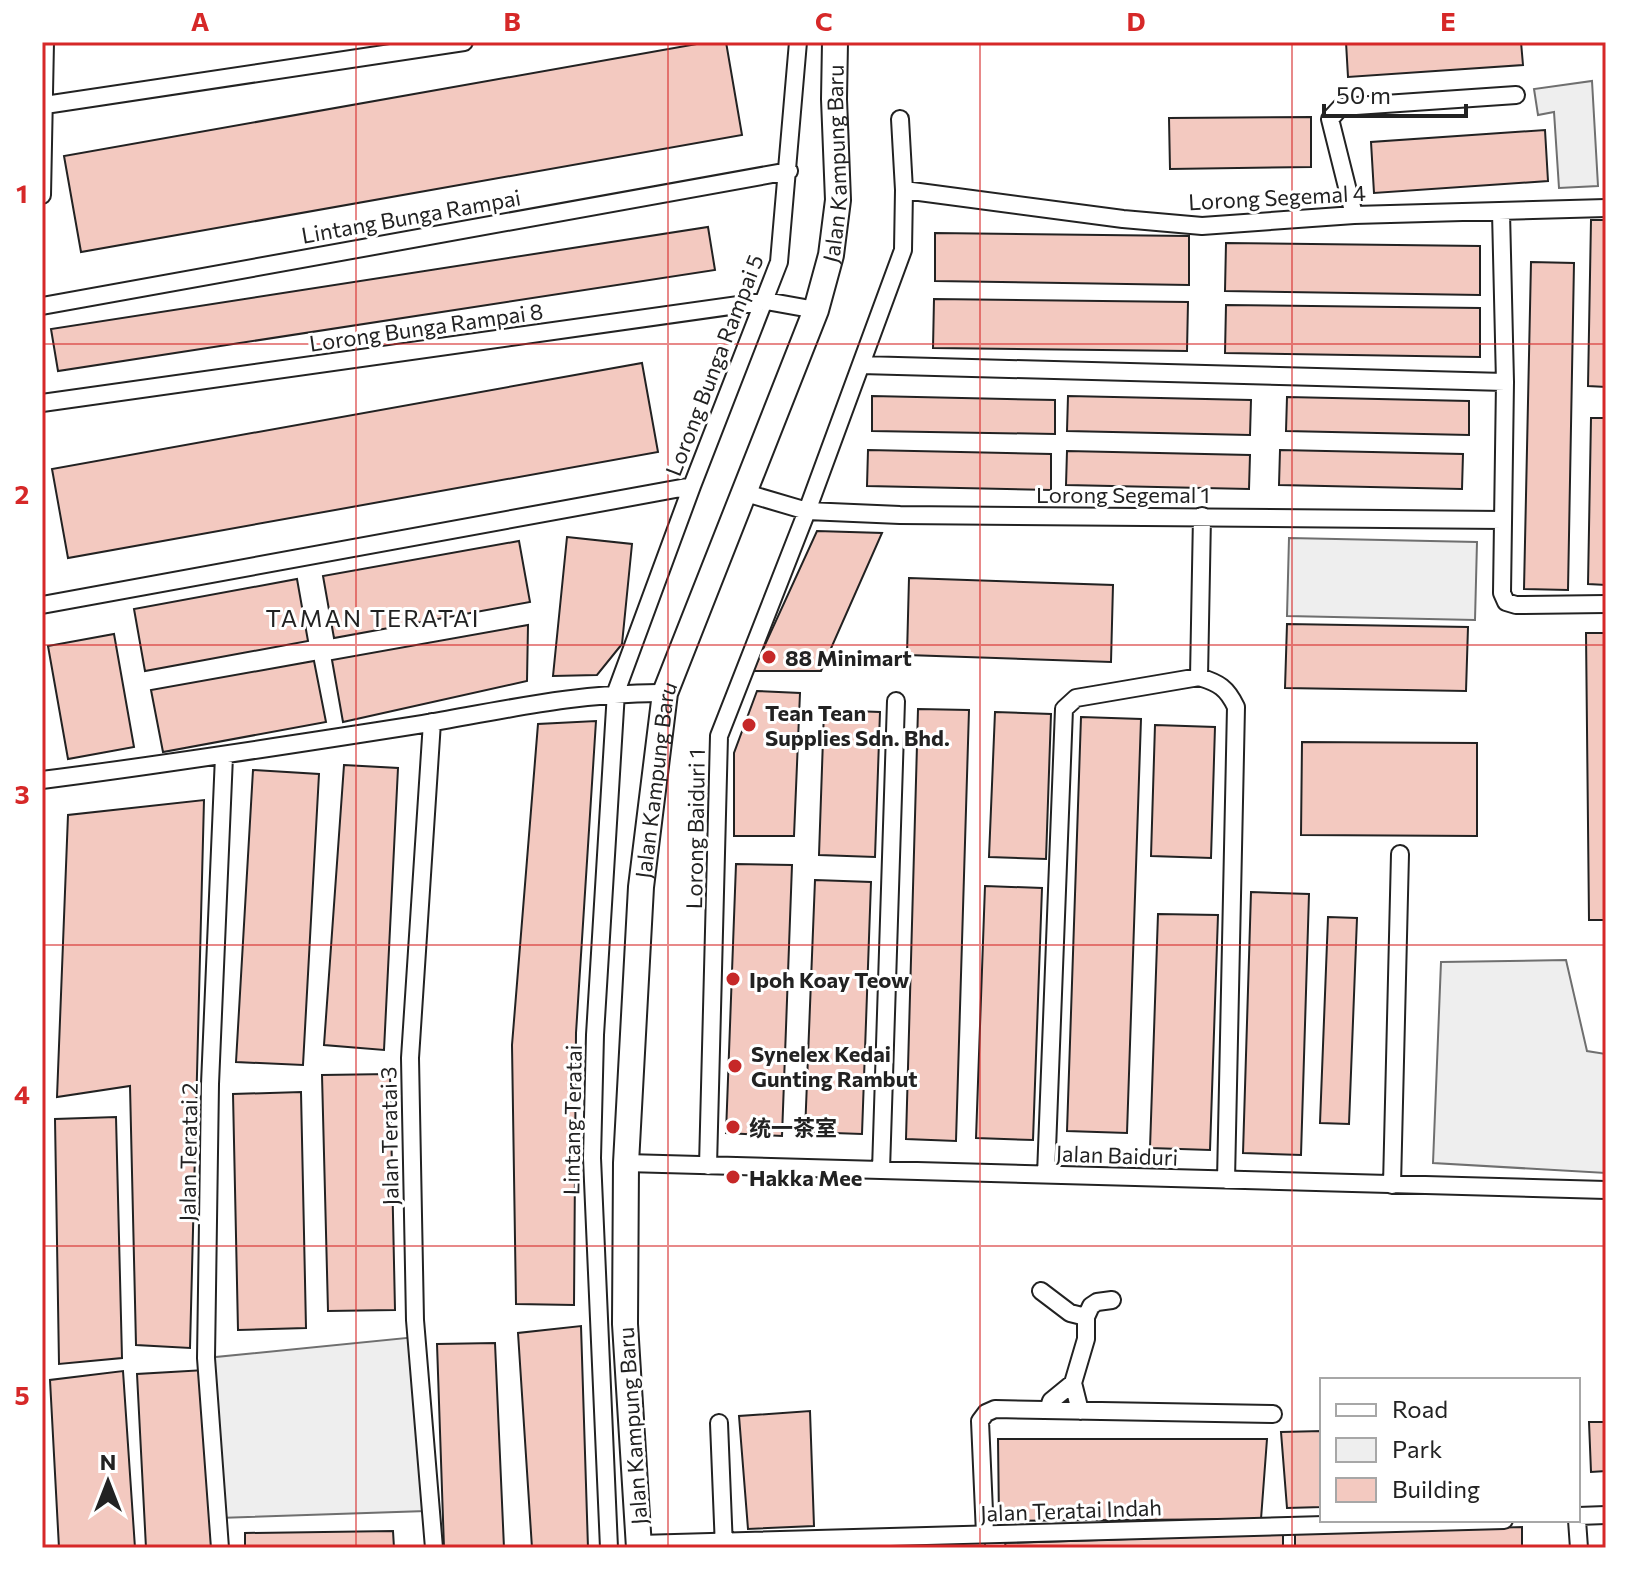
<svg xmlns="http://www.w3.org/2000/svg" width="1648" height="1590" font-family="Commissioner,'Noto Sans SC',sans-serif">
	<rect width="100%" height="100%" fill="#fff"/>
	<!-- green -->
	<path fill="#eee" stroke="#6f6f6f" stroke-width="2" d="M1592,81L1598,186L1559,188L1554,112L1538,115L1534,89Z
		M1289,538L1477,542L1475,620L1287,616Z
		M1566,960L1587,1051L1606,1054V1173L1433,1163L1441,962Z
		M416,1337L426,1511L218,1518L206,1358Z"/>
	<!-- building -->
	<path fill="#f3c9c0" stroke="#222" stroke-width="2" d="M708,42H726L742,135L81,252L64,156Z
		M1346,42H1521L1523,65L1348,77Z
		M1311,117V167L1170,169L1169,118Z
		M1545,130L1548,181L1374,193L1371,142Z
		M1591,220H1606V387L1588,386Z
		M708,227L715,270L58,371L51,329Z
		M935,233L1189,236V285L935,281Z
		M1226,243L1480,246V295L1225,291Z
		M1531,262L1574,263L1568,590L1524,589Z
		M934,299L1188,302L1187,351L933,348Z
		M1226,305L1480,308V357L1225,353Z
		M642,363L658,452L68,558L52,469Z
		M872,396L1055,400V434L872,431Z
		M1068,396L1251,400L1250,435L1067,431Z
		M1287,397L1469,401V435L1286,431Z
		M1591,418H1606V585L1588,584Z
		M868,450L1051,454V490L867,486Z
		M1280,450L1463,454L1462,489L1279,485Z
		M1067,451L1250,455L1249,489L1066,485Z
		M817,531L882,533L821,671H753Z
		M567,537L632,544L622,644L597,675L553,676Z
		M519,541L530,602L334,638L323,576Z
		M909,578L1113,585L1111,662L907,655Z
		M297,579L308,641L145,671L134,609Z
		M1287,624L1468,627L1466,691L1285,688Z
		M528,625L527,681L343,722L332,660Z
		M1586,633H1606V920H1589Z
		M114,634L134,747L68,759L48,646Z
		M314,661L326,722L163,752L151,690Z
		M757,691L800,693L794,836H734V753Z
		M918,709L969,710L956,1141L906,1139Z
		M824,710L880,712L875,857L819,855Z
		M995,712L1051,714L1046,859L989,857Z
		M1081,717L1141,719L1127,1133L1067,1131Z
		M596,721L576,1033L574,1305L516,1304L512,1045L538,724Z
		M1155,725L1215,727L1211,858L1151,856Z
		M1302,742L1477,743V836L1301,835Z
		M344,765L398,768L384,1050L324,1045Z
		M253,770L319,774L303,1065L236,1062Z
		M204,800L190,1348L136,1345L130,1086L57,1097L68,815Z
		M736,864L792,865L782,1136L726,1133Z
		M815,880L871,882L862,1134L805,1132Z
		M985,886L1042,888L1033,1140L976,1138Z
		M1251,892L1309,894L1301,1155L1243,1153Z
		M1158,914L1218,915L1210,1150L1150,1148Z
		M1328,917L1357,918L1349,1124L1320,1123Z
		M390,1074L395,1310L328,1311L322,1075Z
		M301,1092L306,1328L238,1330L233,1094Z
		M116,1117L122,1358L59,1364L55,1119Z
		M581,1326L588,1548H532L518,1333Z
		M495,1343L504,1548H444L437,1344Z
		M205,1370L213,1548H146L137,1374Z
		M123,1371L135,1548H59L50,1380Z
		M810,1411L814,1526L748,1529L739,1416Z
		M1589,1422H1606V1471L1591,1472Z
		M1322,1431V1507L1287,1508L1281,1432Z
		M998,1439H1267L1261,1519L999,1521Z
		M1522,1527V1548H1295V1534Z
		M393,1531L394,1548H245V1533Z
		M1283,1534V1548H1006L1005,1543Z
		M985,1539V1548H829V1545Z"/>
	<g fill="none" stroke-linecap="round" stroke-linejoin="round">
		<defs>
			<path id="street" d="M45,105L464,42
				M904,190L1123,219L1202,226L1354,215L1606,208
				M42,195L45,42
				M1501,212L1505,382L1502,593L1506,602L1516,605L1606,604
				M1354,215L1330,119L1341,107L1516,95
				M42,306L789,171
				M861,365L1505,382
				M42,403L766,301L816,310
				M746,493L807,511L900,515L1503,520
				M42,605L692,486
				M1199,677L1202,516
				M432,722L410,1058L415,1320L434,1548
				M42,780C169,764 296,744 423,724C504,710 582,692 665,693
				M626,1163L1606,1190
				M708,1166L719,736L807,511L903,250L904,190L900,119
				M881,1170L896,701
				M1046,1175L1064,709L1076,698L1199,677C1219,683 1227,688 1236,707L1226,1180
				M1392,1185L1400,854
				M1041,1291L1070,1313L1086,1317
				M1048,1410L1051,1401L1073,1383
				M1080,1411L1073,1383L1086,1339V1317L1091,1306L1097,1302L1112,1300
				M719,1423L724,1548
				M1578,1516L1606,1515
				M1577,1520L1579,1548
				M985,1534L980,1421L986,1413L995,1409L1273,1414
				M639,1544L1504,1520
				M220,1548L206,1358L210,1084L224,756
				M609,1548L592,1158L595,1035L616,692L692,486L779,262L798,42"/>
			<g id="secondary">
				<path id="s1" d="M639,1548L625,1324L626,1163L641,887L665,693L816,310L831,255L838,200L834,99L835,42"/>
			</g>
		</defs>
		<!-- street casing -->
		<use href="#street" stroke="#222" stroke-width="20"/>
		<!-- secondary casing -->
		<use href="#secondary" stroke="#222" stroke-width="28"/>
		<!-- street -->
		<use href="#street" stroke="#fff" stroke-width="16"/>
		<!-- secondary -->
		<use href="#secondary" stroke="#fff" stroke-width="24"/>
	</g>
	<!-- grid -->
	<path fill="none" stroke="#d62828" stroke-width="2" stroke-opacity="0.55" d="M356,42V1548M668,42V1548M980,42V1548M1292,42V1548M42,344H1606M42,645H1606M42,945H1606M42,1246H1606"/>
	<!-- markers -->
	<g fill="#c62828" stroke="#fff" stroke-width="3">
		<circle cx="769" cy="657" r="8"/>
		<circle cx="749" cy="725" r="8"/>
		<circle cx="733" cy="979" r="8"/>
		<circle cx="735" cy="1066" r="8"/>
		<circle cx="733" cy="1127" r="8"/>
		<circle cx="733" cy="1177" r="8"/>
	</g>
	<g text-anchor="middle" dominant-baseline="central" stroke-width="6" stroke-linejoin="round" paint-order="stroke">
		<!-- street labels -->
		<g font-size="22" fill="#222" stroke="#fff">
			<text stroke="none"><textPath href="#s1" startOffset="1418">Jalan Kampung Baru</textPath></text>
			<text transform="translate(1277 197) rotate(-3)">Lorong Segemal 4</text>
			<text transform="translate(411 216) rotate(-10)">Lintang Bunga Rampai</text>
			<text transform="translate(426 327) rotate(-8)">Lorong Bunga Rampai 8</text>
			<text transform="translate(714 365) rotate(-69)">Lorong Bunga Rampai 5</text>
			<text x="1123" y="494">Lorong Segemal 1</text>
			<text stroke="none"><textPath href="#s1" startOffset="770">Jalan Kampung Baru</textPath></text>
			<text transform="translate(695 829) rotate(-89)">Lorong Baiduri 1</text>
			<text transform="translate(572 1120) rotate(-89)">Lintang Teratai</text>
			<text transform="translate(389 1136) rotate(-91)">Jalan Teratai 3</text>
			<text transform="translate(188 1152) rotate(-89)">Jalan Teratai 2</text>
			<text transform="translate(1117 1155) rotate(2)">Jalan Baiduri</text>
			<text transform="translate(632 1426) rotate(-94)">Jalan Kampung Baru</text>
			<text transform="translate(1071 1510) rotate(-2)">Jalan Teratai Indah</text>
		</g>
		<!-- poi labels -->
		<g font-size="22" font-weight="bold" fill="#222" stroke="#fff" text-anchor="start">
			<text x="785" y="657">88 Minimart</text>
			<text x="765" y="712">Tean Tean<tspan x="765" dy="25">Supplies Sdn. Bhd.</tspan></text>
			<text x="749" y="979">Ipoh Koay Teow</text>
			<text x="751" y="1053">Synelex Kedai<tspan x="751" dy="25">Gunting Rambut</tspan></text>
			<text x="749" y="1127">统一茶室</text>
			<text x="749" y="1177">Hakka Mee</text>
		</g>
		<!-- neighbourhood labels -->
		<g font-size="24" letter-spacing="2" fill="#222" stroke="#fff">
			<text x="373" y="617">TAMAN TERATAI</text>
		</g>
	</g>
	<!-- border -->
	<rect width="1648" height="1590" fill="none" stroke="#ffffff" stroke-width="88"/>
	<!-- legend -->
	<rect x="1320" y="1378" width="260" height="144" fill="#ffffff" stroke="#a7a7a7" stroke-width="2"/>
	<rect x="1336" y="1404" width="40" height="12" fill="#ffffff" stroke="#a7a7a7" stroke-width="2"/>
	<text x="1392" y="1418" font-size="24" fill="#222222">Road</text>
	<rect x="1336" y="1438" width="40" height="24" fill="#eeeeee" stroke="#a7a7a7" stroke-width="2"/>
	<text x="1392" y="1458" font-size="24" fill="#222222">Park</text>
	<rect x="1336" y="1478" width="40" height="24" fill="#f3c9c0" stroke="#a7a7a7" stroke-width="2"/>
	<text x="1392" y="1498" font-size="24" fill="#222222">Building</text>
	<!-- north arrow -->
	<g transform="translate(108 1482)" stroke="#ffffff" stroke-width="6" paint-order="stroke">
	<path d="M0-6L14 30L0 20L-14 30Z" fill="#222222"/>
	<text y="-12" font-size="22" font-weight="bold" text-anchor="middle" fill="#222222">N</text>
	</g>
	<!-- scale -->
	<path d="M1324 104v12h142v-12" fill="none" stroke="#222222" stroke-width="4"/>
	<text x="1336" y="104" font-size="24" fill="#222222" stroke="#ffffff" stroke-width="6" paint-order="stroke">50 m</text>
	<rect x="44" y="44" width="1560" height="1502" fill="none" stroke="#d62828" stroke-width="3"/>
	<g font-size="26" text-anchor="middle" font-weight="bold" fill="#d62828">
		<text x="200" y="31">A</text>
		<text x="512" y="31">B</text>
		<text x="824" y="31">C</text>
		<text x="1136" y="31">D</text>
		<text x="1448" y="31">E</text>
		<text x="22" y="203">1</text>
		<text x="22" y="504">2</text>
		<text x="22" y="804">3</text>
		<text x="22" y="1104">4</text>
		<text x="22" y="1405">5</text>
	</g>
</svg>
